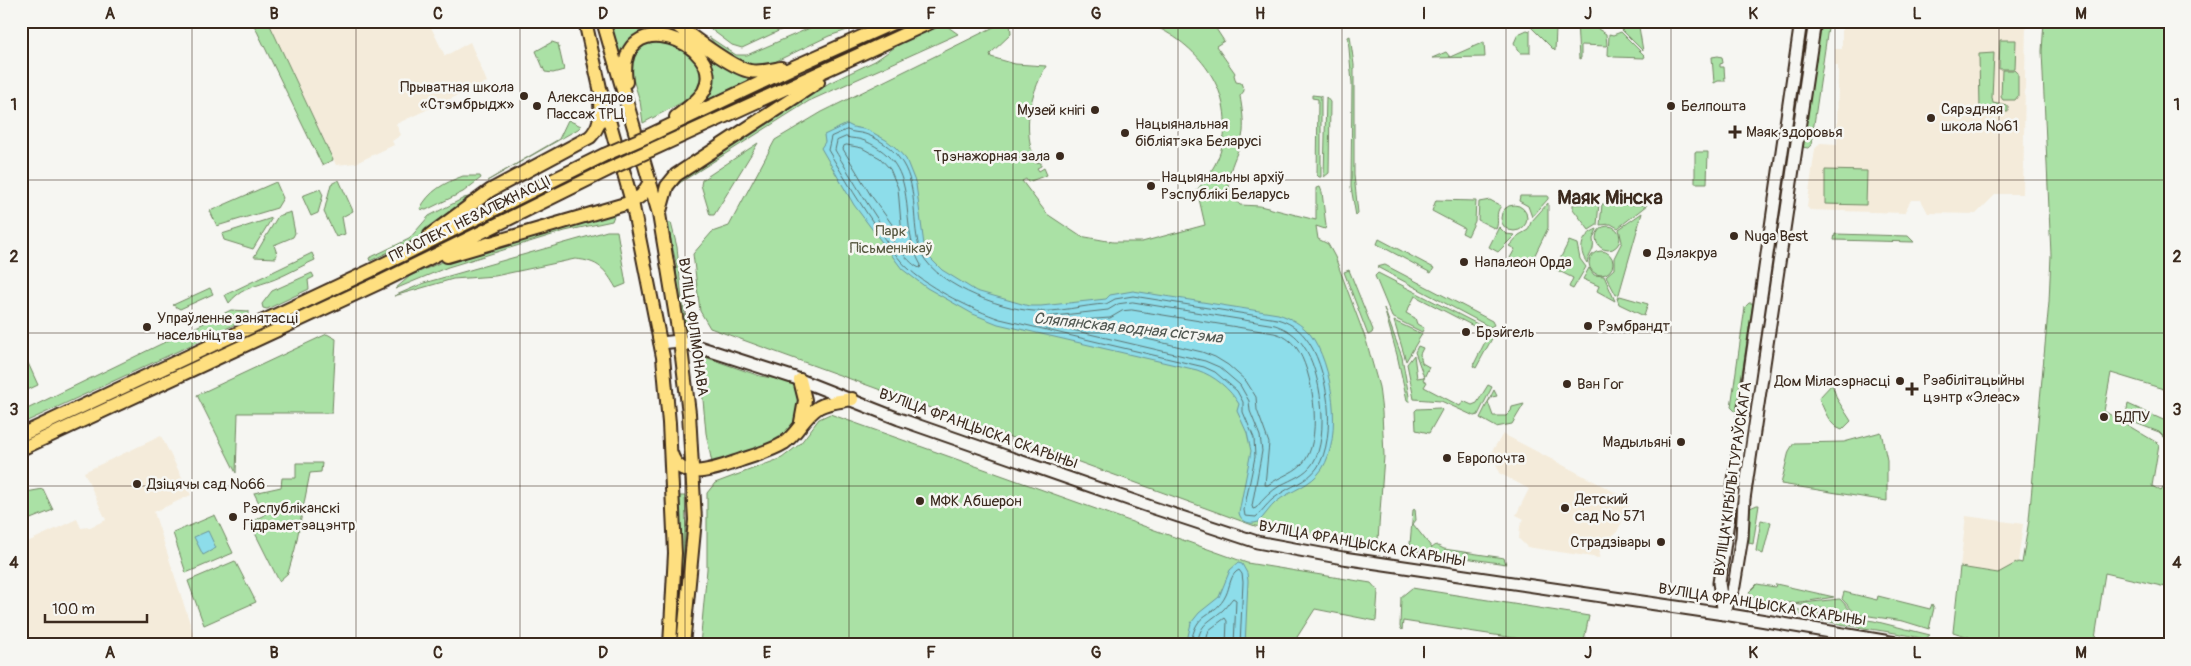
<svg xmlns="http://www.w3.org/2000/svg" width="2191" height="666" font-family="Pangolin,sans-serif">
	<rect width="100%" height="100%" fill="#f6f6f2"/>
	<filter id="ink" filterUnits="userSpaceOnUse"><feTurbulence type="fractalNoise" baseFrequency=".02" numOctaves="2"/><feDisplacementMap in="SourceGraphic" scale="10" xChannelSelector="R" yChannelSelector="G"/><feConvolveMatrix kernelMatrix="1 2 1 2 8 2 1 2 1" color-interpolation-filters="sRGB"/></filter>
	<g filter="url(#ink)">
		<!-- built -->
		<path fill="#f4ebda" d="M268,21H428L445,56L470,42L487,82L396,124L401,135L392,141L394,145L356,163L336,165Z
			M1842,21H2026L2023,194H1996L1976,214L1928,213L1921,200H1911L1904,213L1810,210L1807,207L1815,149L1820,143L1837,144L1838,65H1835V49H1842Z
			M1503,434L1628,499L1629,507L1617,532L1601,545L1599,558L1527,547L1519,539L1520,526L1524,519L1516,515L1529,489L1499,473L1492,451Z
			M161,436L191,495L154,512L197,645H21V545L77,519L81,528L90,527L106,520L84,472Z
			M1966,516L2023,524L2018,562L1998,573L1960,567Z"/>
		<!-- green -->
		<path fill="#aae1a5" stroke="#728662" d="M252,21H268L333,160L322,165Z
			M610,21H667L751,79L695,106C701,100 709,93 712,85C720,55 665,13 638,36C630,42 625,57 620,65Z
			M700,21H800L742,48L732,45Z
			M826,21H875L829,36L766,66L749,67L721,51L709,37L736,55H747Z
			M1006,21H1010L1011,34L990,54L991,57L1015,64L1046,66C1028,100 1023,126 1035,163L1041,162V166L1037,168L1039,171L1044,168L1047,175L1028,182L1026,179L1022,181L1047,214L1080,236L1113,242H1142L1205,225L1197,190C1208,177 1218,163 1222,146C1236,94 1200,46 1154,26L1158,21H1211L1224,41L1216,46L1235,73L1234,75L1236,82L1241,83L1244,91L1240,96C1242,108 1244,120 1243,132C1239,160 1215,181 1240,205L1260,206L1316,220V188L1320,187L1322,192L1326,226L1325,229L1316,226L1318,239L1328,244L1335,257L1366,340L1379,387L1382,412L1384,456L1378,540L1372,544L1255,526L710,328L700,311L693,254L712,232L729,226L775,140L822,112Z
			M1525,21H1552L1556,29L1555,51Z
			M1577,21H1594L1598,29L1606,34L1607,46L1581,45V58L1579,59Z
			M1628,21H1638L1643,51L1622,30Z
			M1820,21H1829L1811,145L1808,148L1802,147Z
			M2044,21H2170V391L2111,373L2104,411L2159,444L2152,486L2161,491L2163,488L2170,491V588L2105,573L2094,645H1994L1953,632L1960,567L1998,573L2018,562L2022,563L2029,520L2049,302L2051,255L2042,51Z
			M944,24L958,34L809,101L681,182C672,190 668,197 668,209L665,212V196L682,177L829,83L875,61L901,43Z
			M1527,30L1530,31V53H1521L1514,43L1518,34Z
			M1621,32L1645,56L1644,58L1614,57L1608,55L1609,34L1613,35Z
			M1350,36L1354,65V175L1358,213L1356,216L1351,187L1352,83L1348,37Z
			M2000,40H2016L2015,69H1999Z
			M673,41L700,63L703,84L694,96L643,123L640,101L630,70L631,60L644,42Z
			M552,42L558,44L564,70L553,73L545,72L536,51Z
			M1484,42L1485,57L1432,58L1446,52L1450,57Z
			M1994,53L1992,98L1993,103L2008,106V112L1980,111L1979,54Z
			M1718,56L1722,57L1723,63L1720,64V67H1724L1725,81H1718L1714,83L1712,57Z
			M2002,70H2015L2018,73V96L2015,100H2003L2001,97Z
			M1312,95L1321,96V177H1319L1317,175L1318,99L1312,98Z
			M1326,97L1330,102L1329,173L1324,177Z
			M568,120L581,126L578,129L487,181L559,139Z
			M758,143L714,215H710L701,185L702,180Z
			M1695,152H1708L1707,183H1695Z
			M1825,170L1867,171L1866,205L1825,204Z
			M463,176H480L481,178L463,192L426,210L420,209C429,191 444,183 463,176Z
			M339,180L353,211L342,217L345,234L336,237L324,212L331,184Z
			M276,182L283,198L277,208L217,226L210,211Z
			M320,189L323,195L318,213L311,216L302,196Z
			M473,196L422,236L370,261L369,258L409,239L429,216L464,198Z
			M1520,196H1548V199L1532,217L1528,206L1519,201Z
			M1582,197H1585V203H1599L1597,225L1589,230L1573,209V204H1583Z
			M1436,200L1476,201L1475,221L1468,236L1462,233L1464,228L1432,211Z
			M1490,200L1501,206C1494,214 1500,221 1496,229L1478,220L1479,202Z
			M1548,203V228L1529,267L1510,258L1515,249L1509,246L1519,235L1528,230L1531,222Z
			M1602,204L1647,205L1618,228L1611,224L1600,225Z
			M1501 218a13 13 0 1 1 26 0a13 13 0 1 1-26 0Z
			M291,212L295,233L293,237L274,245L277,254L276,258L254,257L278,216Z
			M615,213L612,221L565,231L448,267L395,289L410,276L446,260Z
			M1642,213L1619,294L1616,295L1606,276L1614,269V258L1622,242L1619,229Z
			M272,218L253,249L224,240L222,234Z
			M667,222L671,223L677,247L682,300L688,327L697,338L685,328L677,283L676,263Z
			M1596 238a12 12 0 1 1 24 0a12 12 0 1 1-24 0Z
			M1499,227L1506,234L1515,235L1498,252L1489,247Z
			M1597,229L1593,239C1595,252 1590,251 1587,263C1577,249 1582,235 1597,229Z
			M607,231H617L626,284L616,288C605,269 599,261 575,259L495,276L453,279L394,296L424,283Z
			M1835,234L1908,236L1914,242L1834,240Z
			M1379,239L1434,268L1431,273L1377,244Z
			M1569,241L1577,244L1580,259L1586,267L1573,289L1569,287L1573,278L1555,269Z
			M1589 263a12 12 0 1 1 24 0a12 12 0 1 1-24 0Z
			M312,253L315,260C299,267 283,277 267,282C252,287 239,290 229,303L225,295Z
			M1385,265L1492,321L1494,325L1490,327L1377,267Z
			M1589,268L1594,275L1604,276L1615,301L1597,291L1599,286L1583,279Z
			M1349,270L1373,330L1372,333L1368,335L1344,272Z
			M312,273L314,277L308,280L309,289L267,309L263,308L262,304L272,291Z
			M1378,273L1495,333L1476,368L1473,366L1489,334L1415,296L1406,313L1415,318L1417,324L1424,328L1422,332L1392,317L1375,276Z
			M210,288L213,294L180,309L173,305Z
			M1620,296L1648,304L1644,316L1619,304L1617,298Z
			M1749,303H1753L1736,412L1731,407L1745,307Z
			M1384,308L1402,357L1410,402L1407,400L1397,355Z
			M231,310L249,311V318L21,424V412Z
			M1394,321L1422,334L1406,361Z
			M327,334L336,339L332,413H238L236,473L197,395Z
			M1418,346L1423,348L1420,354L1422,363L1429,367L1423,380L1427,382L1424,387L1460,406L1463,401L1472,405L1477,403L1488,385L1492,387L1478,415L1474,416L1441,401L1414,399L1407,364L1414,355L1417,378L1424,377L1415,352Z
			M699,355L760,376L790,381L801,393C799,401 799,412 796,420C785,446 736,455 712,463L706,433Z
			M28,363L38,385L21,393V366Z
			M1832,384L1837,399L1851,421L1842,430C1829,426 1824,409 1819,398Z
			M1494,390L1497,396L1492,397L1488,402L1493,416H1506L1511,411L1512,407L1524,404L1512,424L1496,427L1480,418Z
			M2128,404L2170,423V435L2165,438L2159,432L2125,419Z
			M1440,408L1442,410L1429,433L1416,430L1415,411L1417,409Z
			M830,414L1247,563L1371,583L1378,591L1376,621L1315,609L1292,645H700L707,569V493L715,483L782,458L800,444L819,419Z
			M1881,432L1887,460V501L1781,484L1789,451L1794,443L1844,442Z
			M296,463H322L321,472L310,473L295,549L288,573L279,581L250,523L265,515L254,493L281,487L282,478H296Z
			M43,489L53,510L23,522L21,517V493Z
			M677,496H685L686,528L677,645H675L681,568Z
			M1757,505H1759L1753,544L1749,543L1750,508Z
			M1415,509L1416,520L1413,524L1432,548L1436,545L1444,549L1504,558L1506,564L1417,551L1410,544L1413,510Z
			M215,515L233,553L186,573L173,533Z
			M1761,520L1771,522L1763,554L1756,551Z
			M235,561L256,602L204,625L188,581Z
			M1757,584L1775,587L1776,584L1834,597C1808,601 1778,608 1752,597L1749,592Z
			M1412,588L1589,616L1583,645L1534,641L1403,621L1402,630L1400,627L1401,597Z
			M1844,592L1877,600L1878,596L1930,609L1932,604L1934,608L1929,629L1903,621L1856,614L1842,599Z
			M1840,599L1853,613L1794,604L1839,599Z
			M1792,609L1874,621L1930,635L1925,639C1880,628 1833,627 1790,611Z"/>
		<!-- water -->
		<path fill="#8dddea" stroke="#6c9598" d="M847,124L853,127L868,130L886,140L895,147L906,159L916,184L924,245L930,258L942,270L976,291L1029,306H1041L1106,299L1110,295L1133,291L1278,314C1291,318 1301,324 1310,334C1333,363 1343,437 1322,469C1311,486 1291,490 1276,502C1269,508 1265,516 1258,522C1250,525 1241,522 1239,513L1251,451L1247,433L1237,411L1239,404C1230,389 1215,376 1197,370L998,324L973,314L927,288L902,269L854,205L821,148L825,142L824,135Z
			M208,531L216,548L203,555L194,537Z
			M1238,563L1242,564L1247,573L1248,581L1245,645H1186L1191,623L1199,613L1219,597L1230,570Z"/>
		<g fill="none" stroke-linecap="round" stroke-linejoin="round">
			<!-- shore -->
			<path stroke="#5c7270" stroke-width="1" d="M847,130C853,133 859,132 865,134C878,138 892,148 899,158C919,184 911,218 919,247C929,283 1000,309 1034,311C1058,313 1083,305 1106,304L1115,299L1133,296L1277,319C1288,322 1298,328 1305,337C1328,364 1338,438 1317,468C1307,482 1290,486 1277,496C1268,502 1263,510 1256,517L1245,516L1244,510L1255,457L1254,438L1243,412V402L1237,391L1215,372L1204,367L1000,319C973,310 931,289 910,270C898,260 890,246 881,234C862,207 845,179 828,150L831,137Z
				M846,137C852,139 859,138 865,141C925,167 895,221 921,265L920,268C901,264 847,170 835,150L837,141Z
				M847,145L862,148L880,158L890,169L898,188L902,235L899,234L870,194L843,149L844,146Z
				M1133,302L1275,325C1287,329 1296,335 1303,345C1321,370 1330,436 1313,463C1305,475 1292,479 1281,485C1271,491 1263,499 1256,508L1253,509L1252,506L1262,451L1260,436L1250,411L1249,401L1240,385L1219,367L1205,361L1034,321L1036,318L1108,310L1118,304Z
				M1132,310L1274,333C1283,335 1290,340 1296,347C1313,370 1322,434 1306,459C1298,472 1280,476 1268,485H1265L1269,443L1257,410L1256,397L1246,381L1228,365L1215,357L1202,352L1079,323L1081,320L1110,318L1122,311Z
				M1191,645C1195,608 1215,619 1226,595C1230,587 1230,574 1239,570L1242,574L1243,582L1240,645
				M1197,645C1200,623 1208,623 1223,610C1227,606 1230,601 1233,598L1236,600L1234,645
				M1205,645L1209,630L1225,618L1227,621L1226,645"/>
			<defs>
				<path id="secondary" d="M660,343L680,341L795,378L899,419L1151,507L1257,542L1343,558L1724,614L1908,645
					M1724,614L1734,586L1742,537L1744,499L1815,21
					M1724,614L1719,583L1801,21"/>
				<path id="primary" d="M585,21L600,88L632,202L663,357L669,423L675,553L670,645
					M603,21L659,214L680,341L689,413L695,520L683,645
					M671,21C688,33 732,69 750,71C760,73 771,70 781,68
					M626,82C614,0 729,43 704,91C698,101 685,110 676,117
					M648,136L796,66L897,21
					M651,150L933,21
					M660,211L667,186L676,175L818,82
					M430,235L491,190L590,137C600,127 601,116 600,102
					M447,256L632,202L642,195L650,182
					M800,380L805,400L801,422
					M21,435L370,271L604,155
					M21,449L383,281L607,170
					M671,453C680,485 720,467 741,460C756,455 771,451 784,443C798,433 804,416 819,407C828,402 841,401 852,399"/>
			</defs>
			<!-- secondary casing -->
			<use href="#secondary" stroke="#3b2a1e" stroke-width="15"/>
			<!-- primary casing -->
			<use href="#primary" stroke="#3b2a1e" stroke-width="16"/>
			<!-- secondary -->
			<use href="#secondary" stroke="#f6f6f2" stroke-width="11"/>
			<!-- primary -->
			<use href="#primary" stroke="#fedf80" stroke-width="12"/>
			<defs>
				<path id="primary-bridge" d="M604,155L648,136
					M607,170L651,150"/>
			</defs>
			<!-- primary-bridge casing -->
			<use href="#primary-bridge" stroke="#3b2a1e" stroke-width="16" stroke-linecap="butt"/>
			<!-- primary-bridge -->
			<use href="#primary-bridge" stroke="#fedf80" stroke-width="12"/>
		</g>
	</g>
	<!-- grid -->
	<path fill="none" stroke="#3b2a1e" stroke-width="1" stroke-opacity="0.55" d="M192,21V645M356,21V645M520,21V645M685,21V645M849,21V645M1013,21V645M1178,21V645M1342,21V645M1506,21V645M1671,21V645M1835,21V645M1999,21V645M21,180H2170M21,333H2170M21,486H2170"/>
	<!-- markers -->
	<g fill="#3b2a1e" stroke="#f6f6f2" stroke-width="2">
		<circle cx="524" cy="96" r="5"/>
		<circle cx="537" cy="106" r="5"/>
		<circle cx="1671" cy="106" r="5"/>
		<circle cx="1095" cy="110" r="5"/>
		<circle cx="1931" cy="118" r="5"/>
		<path d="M1732.5 124.5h5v5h5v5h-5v5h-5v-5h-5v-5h5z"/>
		<circle cx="1125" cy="133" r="5"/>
		<circle cx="1060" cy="156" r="5"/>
		<circle cx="1151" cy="186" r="5"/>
		<circle cx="1734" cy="236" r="5"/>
		<circle cx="1647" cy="253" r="5"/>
		<circle cx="1464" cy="262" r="5"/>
		<circle cx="1588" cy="326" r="5"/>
		<circle cx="147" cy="327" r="5"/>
		<circle cx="1466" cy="332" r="5"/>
		<circle cx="1900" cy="381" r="5"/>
		<circle cx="1567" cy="384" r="5"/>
		<path d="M1909.5 381.5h5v5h5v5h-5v5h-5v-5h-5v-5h5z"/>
		<circle cx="2104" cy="417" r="5"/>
		<circle cx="1681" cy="442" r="5"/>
		<circle cx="1447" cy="458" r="5"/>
		<circle cx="137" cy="484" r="5"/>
		<circle cx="920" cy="501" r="5"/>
		<circle cx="1565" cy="508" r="5"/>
		<circle cx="233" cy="517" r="5"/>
		<circle cx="1661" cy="542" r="5"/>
	</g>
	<g text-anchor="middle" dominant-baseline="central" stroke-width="5" stroke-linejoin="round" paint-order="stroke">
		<!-- poi labels -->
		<g font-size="15" fill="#3b2a1e" stroke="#f6f6f2" text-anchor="start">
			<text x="514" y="87" text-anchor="end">Прыватная школа<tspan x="514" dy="17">«Стэмбрыдж»</tspan></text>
			<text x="547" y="97">Александров<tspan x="547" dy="17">Пассаж ТРЦ</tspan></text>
			<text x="1681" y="106">Белпошта</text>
			<text x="1941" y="109">Сярэдняя<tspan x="1941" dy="17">школа №61</tspan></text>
			<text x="1085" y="110" text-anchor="end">Музей кнігі</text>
			<text x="1135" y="124">Нацыянальная<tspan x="1135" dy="17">бібліятэка Беларусі</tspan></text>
			<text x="1746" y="132">Маяк здоровья</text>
			<text x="1050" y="156" text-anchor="end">Трэнажорная зала</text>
			<text x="1161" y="177">Нацыянальны архіў<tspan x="1161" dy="17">Рэспублікі Беларусь</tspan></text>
			<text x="1744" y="236">Nuga Best</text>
			<text x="1657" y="253">Дэлакруа</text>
			<text x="1474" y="262">Напалеон Орда</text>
			<text x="157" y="318">Упраўленне занятасці<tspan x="157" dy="17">насельніцтва</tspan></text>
			<text x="1598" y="326">Рэмбрандт</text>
			<text x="1476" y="332">Брэйгель</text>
			<text x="1923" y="380">Рэабілітацыйны<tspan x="1923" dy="17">цэнтр «Элеас»</tspan></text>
			<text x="1890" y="381" text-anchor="end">Дом Міласэрнасці</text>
			<text x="1577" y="384">Ван Гог</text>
			<text x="2114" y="417">БДПУ</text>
			<text x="1671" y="442" text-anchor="end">Мадыльяні</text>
			<text x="1457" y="458">Европочта</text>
			<text x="147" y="484">Дзіцячы сад №66</text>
			<text x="1575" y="499">Детский<tspan x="1575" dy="17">сад № 571</tspan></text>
			<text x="930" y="501">МФК Абшерон</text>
			<text x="243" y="508">Рэспубліканскі<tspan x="243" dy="17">Гідраметэацэнтр</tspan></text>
			<text x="1651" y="542" text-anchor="end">Страдзівары</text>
		</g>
		<!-- street labels -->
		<g font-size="15" fill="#3b2a1e" stroke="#f6f6f2">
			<text transform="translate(470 219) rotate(-26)">ПРАСПЕКТ НЕЗАЛЕЖНАСЦІ</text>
			<text transform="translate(693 327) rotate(82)">ВУЛІЦА ФІЛІМОНАВА</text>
			<text transform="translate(978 429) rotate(20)">ВУЛІЦА ФРАНЦЫСКА СКАРЫНЫ</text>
			<text transform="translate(1733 479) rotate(-82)">ВУЛІЦА КІРЫЛЫ ТУРАЎСКАГА</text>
			<text transform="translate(1362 544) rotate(10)">ВУЛІЦА ФРАНЦЫСКА СКАРЫНЫ</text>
			<text transform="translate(1762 605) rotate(9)">ВУЛІЦА ФРАНЦЫСКА СКАРЫНЫ</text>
		</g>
		<!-- park labels -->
		<g font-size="15" fill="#575840" stroke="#f6f6f2">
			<text x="891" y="231">Парк<tspan x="891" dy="17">Пісьменнікаў</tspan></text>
		</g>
		<!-- water labels -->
		<g font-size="16" font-style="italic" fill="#505751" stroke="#f6f6f2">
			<text transform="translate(1128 328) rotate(6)">Сляпянская водная сістэма</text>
		</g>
		<!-- district labels -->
		<g font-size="20" font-weight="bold" fill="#3b2a1e" stroke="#f6f6f2">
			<text x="1610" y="197">Маяк Мінска</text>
		</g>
	</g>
	<!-- margin -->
	<rect width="2191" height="666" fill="none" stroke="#f6f6f2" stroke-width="55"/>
	<!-- scale -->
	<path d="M45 614v8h102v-8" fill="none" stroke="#3b2a1e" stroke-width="2.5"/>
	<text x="52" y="614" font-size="15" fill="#3b2a1e" stroke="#f6f6f2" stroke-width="4" paint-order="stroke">100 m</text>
	<rect x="28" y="28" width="2136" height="610" fill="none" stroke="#3b2a1e" stroke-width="2"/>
	<g font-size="16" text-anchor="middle" font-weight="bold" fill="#3b2a1e">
		<text x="110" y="19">A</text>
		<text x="274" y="19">B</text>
		<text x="438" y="19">C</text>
		<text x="603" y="19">D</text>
		<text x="767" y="19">E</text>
		<text x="931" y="19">F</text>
		<text x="1096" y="19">G</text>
		<text x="1260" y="19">H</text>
		<text x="1424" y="19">I</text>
		<text x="1588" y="19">J</text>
		<text x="1753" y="19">K</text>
		<text x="1917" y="19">L</text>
		<text x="2081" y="19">M</text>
		<text x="14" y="110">1</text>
		<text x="2177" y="110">1</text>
		<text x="14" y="262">2</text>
		<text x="2177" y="262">2</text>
		<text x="14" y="415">3</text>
		<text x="2177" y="415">3</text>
		<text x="14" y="568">4</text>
		<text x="2177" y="568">4</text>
		<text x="110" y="658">A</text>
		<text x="274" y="658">B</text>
		<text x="438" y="658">C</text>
		<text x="603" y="658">D</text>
		<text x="767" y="658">E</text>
		<text x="931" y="658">F</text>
		<text x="1096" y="658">G</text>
		<text x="1260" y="658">H</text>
		<text x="1424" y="658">I</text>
		<text x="1588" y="658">J</text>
		<text x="1753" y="658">K</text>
		<text x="1917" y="658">L</text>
		<text x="2081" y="658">M</text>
	</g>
</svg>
